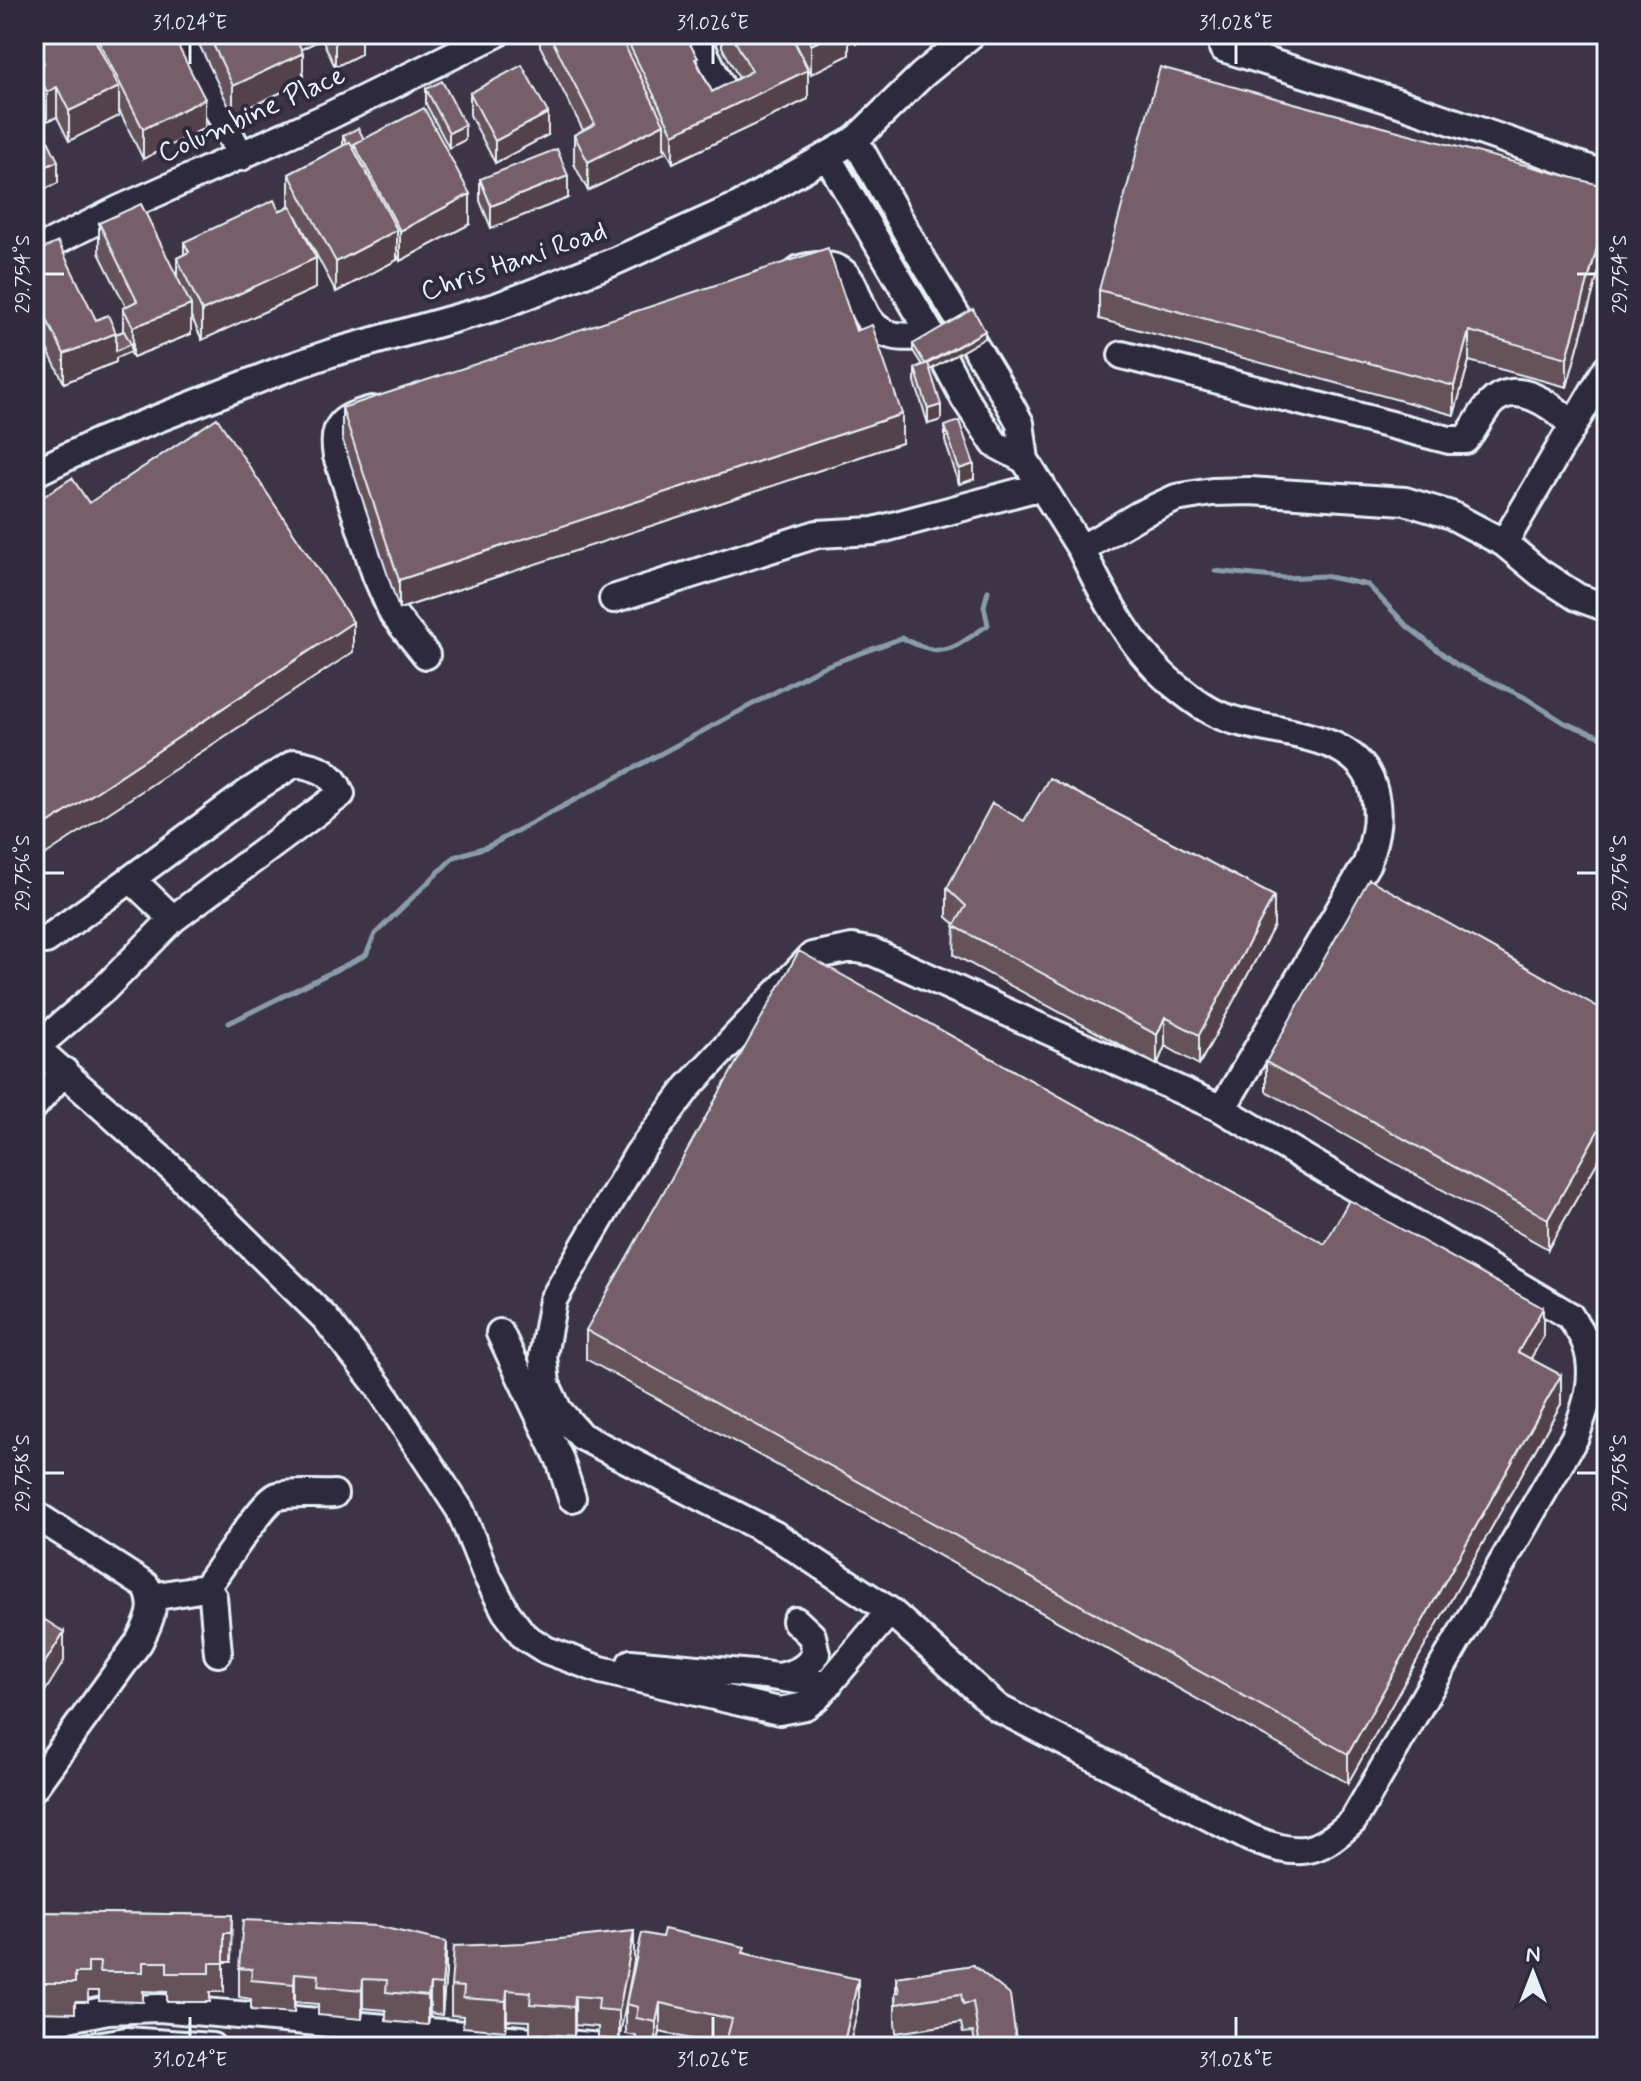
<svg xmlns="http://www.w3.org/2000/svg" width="1641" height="2081" font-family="Mynerve,sans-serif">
	<rect width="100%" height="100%" fill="#3d3546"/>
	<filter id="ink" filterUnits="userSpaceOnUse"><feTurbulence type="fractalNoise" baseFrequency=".0125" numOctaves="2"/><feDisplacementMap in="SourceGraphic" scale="16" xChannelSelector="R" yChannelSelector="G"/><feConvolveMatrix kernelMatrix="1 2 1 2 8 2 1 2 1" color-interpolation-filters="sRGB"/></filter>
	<g filter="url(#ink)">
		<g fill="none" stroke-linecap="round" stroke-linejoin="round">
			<!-- stream -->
			<path stroke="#8a9cab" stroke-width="5" d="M1215,571L1284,578L1324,576L1368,585L1407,626L1457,665L1524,697L1565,723L1607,739
				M229,1023L366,955L375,934L454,857L489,846L820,668L902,638C946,660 950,650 988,625L984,606L988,591"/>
			<defs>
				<path id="minor" d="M180,34L241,157
					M695,34L725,95
					M1223,48L1399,103L1607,175
					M855,140L916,249L1004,394L1020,423L1025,460L1081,549L1139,515L1176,498L1212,492L1250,491L1405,501L1451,515L1504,543L1540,573L1577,597L1607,608
					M827,156L932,336L965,399L995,444L1025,460
					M34,252L120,209L329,116L496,34
					M800,269C872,250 844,318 888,334C902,339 918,336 932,336
					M1122,355L1449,440H1465C1475,429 1480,415 1490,404C1514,377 1553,405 1572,425
					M372,410C343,418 331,424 337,456L376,575L393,614L426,655
					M34,473L100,441L282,370L331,353L496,307L613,262L740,205L855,140L922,75L972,34
					M1504,543L1607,368
					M1081,549C1104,597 1135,655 1178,688C1189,697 1205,709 1219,715C1266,736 1354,728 1372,785C1381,813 1376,836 1367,863L1222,1109
					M613,599L817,534L874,531L1042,486
					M46,940L131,879L173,919
					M852,948L873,952L1222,1109L1570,1316C1575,1325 1583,1334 1586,1344C1598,1376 1586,1407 1575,1437L1353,1821C1315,1856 1298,1857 1250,1838L998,1708L890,1611L775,1535L581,1436L558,1410L546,1384L543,1356L553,1300L638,1154L688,1087L812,956Z
					M34,1046L177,1173L325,1318L379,1387L460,1510L486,1574L506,1612L524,1636L546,1650L601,1670L779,1711L805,1706L817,1697L890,1611
					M36,1047L105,988L173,919L341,794C332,771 318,767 295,763L249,792L131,879
					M34,1106L64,1071
					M500,1333L560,1460L572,1498
					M34,1514L146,1586C158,1607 149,1622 139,1642L34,1787
					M205,1588L213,1597L218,1653
					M152,1597L205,1588C219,1572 264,1499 278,1496C295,1492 316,1495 334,1494
					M631,1663L764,1675L828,1685
					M779,1677C797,1673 806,1669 816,1654L812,1636L796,1621
					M34,2025L108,2010L159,2008L601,2047
					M90,2047L126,2041L212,2047"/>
			</defs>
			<!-- minor casing -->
			<use href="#minor" stroke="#e8f1f8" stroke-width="32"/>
			<!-- minor -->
			<use href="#minor" stroke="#2f2a3d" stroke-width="26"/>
		</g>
		<!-- wall -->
		<path fill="#66525a" stroke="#e8f1f8" stroke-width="2" d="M39,34H172L205,128L143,159L119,110V116L69,141L57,117L47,121L35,96L34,36Z
			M194,34H361V54L335,67L322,39L301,49L303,82L233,115Z
			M540,34H684L712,92L739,78L722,47V41L719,34H791L808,99L673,163L664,145V153L588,191L574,164V135L583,130L540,46Z
			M791,34H849V55L811,74Z
			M851,34H875L856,43Z
			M1494,34H1526L1513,42Z
			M1596,34H1607V38Z
			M426,89L465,140L449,148L426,104Z
			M470,93L548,135L495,163L470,115Z
			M343,136L364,139L470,224L400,261L397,255V260L336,292L296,216L316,288L202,340L191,316V334L133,357L130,352L116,358V362L64,383L34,323V253L96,320L116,334L123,331V308L126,307L99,253V223L177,277V258L184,255V242L279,211L290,206L289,204V174L343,146Z
			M480,179L568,198L491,228L480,201Z
			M1607,187V241L1567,387L1469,361L1454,415L1099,319V290Z
			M856,331L902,443L399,609L342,438V408Z
			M985,338L930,370L941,420L928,424L915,382V368L922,365L913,351V344Z
			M945,426L974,479L959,484L945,441Z
			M1024,821L1274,926L1199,1065L1165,1046L1157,1065L954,955L955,924L947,917V888Z
			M1607,1012V1145L1548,1249L1266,1091V1062Z
			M1325,1244L1543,1337L1531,1358L1561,1404L1348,1783L586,1359V1330Z
			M34,1912L232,1915L231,1962H224V1992H210V2002H167V1992L143,1991V2002L99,2001V1991H88V2002H75V2013L34,2012Z
			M745,1953L858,2008L849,2047H725L660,2032L657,2047H636V2036L626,2034V2004Z
			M634,1961L619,2040L598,2038V2027L575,2025L574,2036L530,2033V2021L507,2020L506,2031L463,2027V2016L451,2015V1986Z
			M973,1965L1017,2047H976L973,2032L963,2033L961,2023L896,2033L895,2022V1993L896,1992V1977Z
			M239,1968L446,1971L442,2015L430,2013L428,2025L386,2021V2010L363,2008L362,2019L318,2015V2004L295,2002L294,2013L251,2010V1999L239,1997Z"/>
		<!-- shaded-wall -->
		<path fill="#53424a" stroke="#e8f1f8" stroke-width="2" d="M290,34H322V39L290,55Z
			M343,34H361V54L335,67V38Z
			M833,34H849V55L811,74V45Z
			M856,34H875L856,43Z
			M1513,34H1526L1513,42Z
			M303,53V82L233,115V86Z
			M808,70V99L673,163V134Z
			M57,87V117L47,121V92Z
			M119,87V116L69,141V111Z
			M205,99V128L143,159V129Z
			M548,113V135L495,163V141Z
			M664,124V153L588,191V162Z
			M465,125V140L449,148V133Z
			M58,161V183L34,194V172Z
			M568,176V198L491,228V206Z
			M470,194V224L400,261V231Z
			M1607,211V241L1567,387V358Z
			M397,230V260L336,292V262Z
			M316,258V288L202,340V311Z
			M191,305V334L133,357V327Z
			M985,331V338L926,372V365Z
			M1469,331V361L1454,415V386Z
			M116,333L131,344V351L116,358V362L64,383V354Z
			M38,363V393L34,394V365Z
			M941,405V420L928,424V409Z
			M902,414V443L399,609V580Z
			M974,464V479L959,484V469Z
			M353,622V652L34,862V833Z
			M1274,896V926L1199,1065V1035Z
			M1165,1017V1046L1157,1065V1035Z
			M1607,1115V1145L1548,1249V1219Z
			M1543,1308V1337L1518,1381V1352Z
			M1561,1375V1404L1348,1783V1754Z
			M64,1632V1661L34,1709V1680Z
			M634,1931V1961L619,2040V2011Z
			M446,1942V1971L442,2015V1985Z
			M295,1973V2002L294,2013V1984Z
			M363,1979V2008L362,2019V1990Z
			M858,1979V2008L849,2047H843Z
			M430,1984V2013L428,2025V1996Z
			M507,1990V2020L506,2031V2001Z
			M575,1996V2025L574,2036V2007Z
			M660,2003V2032L656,2047V2022Z"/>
		<!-- building -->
		<path fill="#775f69" stroke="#e8f1f8" stroke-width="2" d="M39,34H92L119,87L69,111L57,87L47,92L35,67L44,63L34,42V36Z
			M95,34H172L205,99L143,129Z
			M208,34H294L303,53L233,86Z
			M549,34H619L664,124L588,162L574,135L595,124Z
			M624,34H684L698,58L695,59L712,92L752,71L731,34H791L808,70L673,134Z
			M805,34H833L811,45Z
			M522,65L548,113L495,141L470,93Z
			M1160,67L1607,187V211L1567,358L1469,331L1454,386L1099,290Z
			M442,81L465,125L449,133L426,89Z
			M424,108L470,194L400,231L354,144Z
			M34,112L58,161L34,172Z
			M358,128L364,139L354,144V149L350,142L347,144L343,136Z
			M350,142L397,230L336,262L289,174Z
			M557,149L568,176L491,206L480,179Z
			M274,200L279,211L291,206L316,258L202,311L177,258L189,252L184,242Z
			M141,204L191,305L133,327L123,308L137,301L99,223Z
			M58,242L96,320L108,315L116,333L64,354L34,294V253Z
			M828,248L856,331L872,325L902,414L399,580L342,408Z
			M973,309L985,331L925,364L913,344Z
			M124,331L131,344L116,351V334Z
			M928,363L941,405L928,409L915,368Z
			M217,418L353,622L34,833V503L72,478L89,503Z
			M959,421L974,464L959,469L945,426Z
			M1049,778L1274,896L1199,1035L1165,1017L1157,1035L954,926L966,906L947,888L992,803L1024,821Z
			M1369,879L1607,1012V1115L1548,1219L1266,1062Z
			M799,951L1325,1244L1349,1200L1543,1308L1518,1352L1561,1375L1348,1754L586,1330Z
			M34,1613L64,1632L34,1680Z
			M34,1912L232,1915L231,1933H224V1963H210V1973H167V1962H143V1972H99L100,1962H88V1973H75V1983H34Z
			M243,1920L377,1926L446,1942L442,1985L430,1984L428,1996L386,1992L387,1980L363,1979L362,1990L318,1986L319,1975L295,1973L294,1984L251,1980L252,1969L239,1968Z
			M664,1929L745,1947L743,1953L858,1979L843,2047H750L726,2042L732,2019L660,2003L656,2022L636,2018L638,2007L626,2004L642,1933L662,1937Z
			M634,1931L619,2011L598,2009L599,1998L575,1996L574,2007L530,2004L531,1992L507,1990L506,2001L463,1998L464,1987L451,1986L454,1946L523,1943Z
			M973,1965L1010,1995L1017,2047H980L973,2002L963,2004L961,1994L896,2004L895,1993L899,1992L896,1977Z"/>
	</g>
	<!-- ticks -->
	<path fill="none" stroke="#e8f1f8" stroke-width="3" d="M190,44V64M713,44V64M1236,44V64M44,274H64M1577,274H1597M44,873H64M1577,873H1597M44,1473H64M1577,1473H1597M190,2017V2037M713,2017V2037M1236,2017V2037"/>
	<g text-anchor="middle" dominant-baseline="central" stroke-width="8" stroke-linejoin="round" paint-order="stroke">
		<!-- street labels -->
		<g font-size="28" fill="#e8f1f8" stroke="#2f2a3d">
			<text transform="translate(252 115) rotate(-24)">Columbine Place</text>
			<text transform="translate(514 262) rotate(-19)">Chris Hani Road</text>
		</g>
	</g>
	<!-- margin -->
	<rect width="1641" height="2081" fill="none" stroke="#2f2a3d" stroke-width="88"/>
	<!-- north arrow -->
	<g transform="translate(1533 1973)" stroke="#2f2a3d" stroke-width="6" paint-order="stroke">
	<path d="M0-6L14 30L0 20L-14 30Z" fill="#e8f1f8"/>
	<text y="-12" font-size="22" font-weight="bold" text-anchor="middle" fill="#e8f1f8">N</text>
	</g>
	<rect x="44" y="44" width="1553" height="1993" fill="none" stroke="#e8f1f8" stroke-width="3"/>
	<g font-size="20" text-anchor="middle" fill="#e8f1f8">
		<text x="190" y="29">31.024°E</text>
		<text x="713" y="29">31.026°E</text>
		<text x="1236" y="29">31.028°E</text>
		<text transform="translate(22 274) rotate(-90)" y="7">29.754°S</text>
		<text transform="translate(1619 274) rotate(-90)" y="7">29.754°S</text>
		<text transform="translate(22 873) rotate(-90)" y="7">29.756°S</text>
		<text transform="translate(1619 873) rotate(-90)" y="7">29.756°S</text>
		<text transform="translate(22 1473) rotate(-90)" y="7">29.758°S</text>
		<text transform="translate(1619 1473) rotate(-90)" y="7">29.758°S</text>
		<text x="190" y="2066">31.024°E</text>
		<text x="713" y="2066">31.026°E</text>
		<text x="1236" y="2066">31.028°E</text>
	</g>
</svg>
